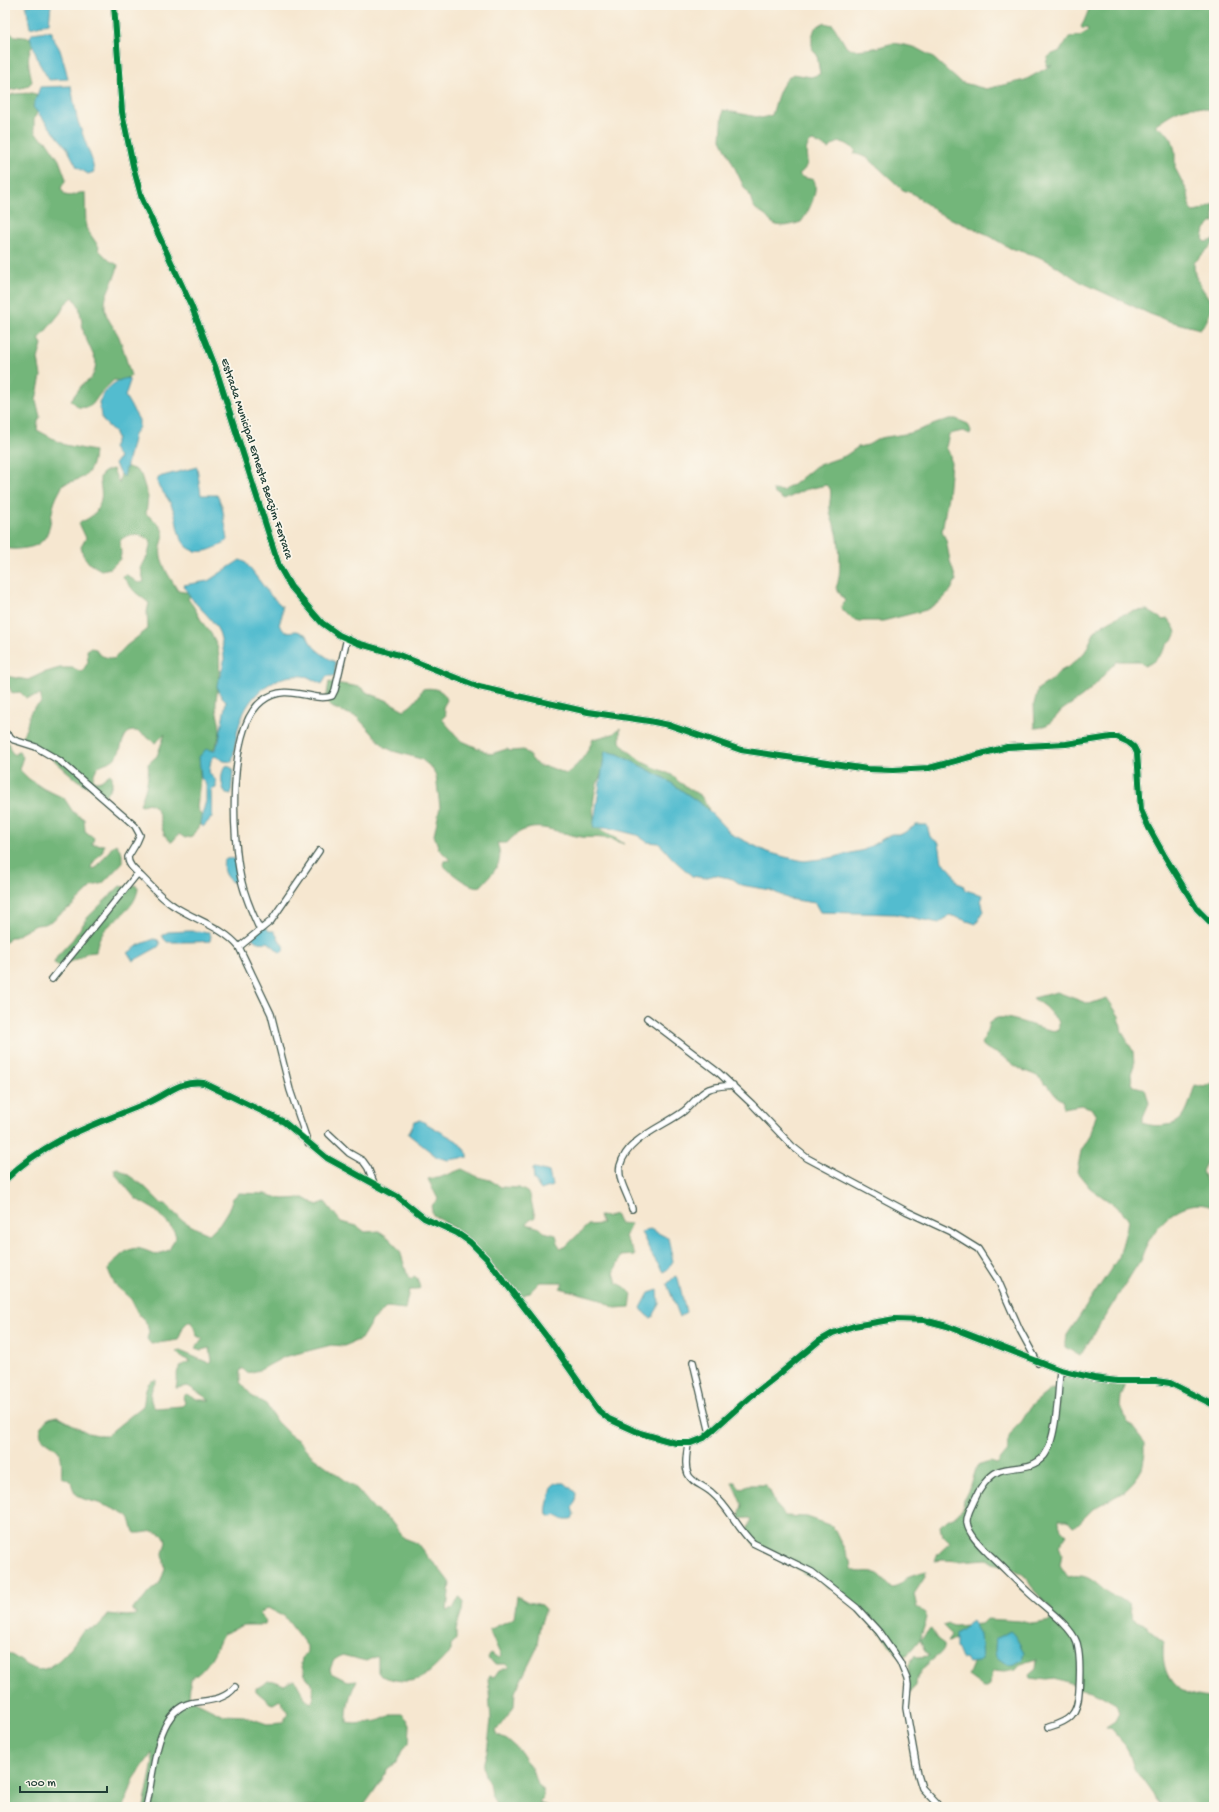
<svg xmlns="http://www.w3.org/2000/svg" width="1219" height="1812" font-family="'Gochi Hand',sans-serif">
	<rect width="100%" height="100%" fill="#fbf7ec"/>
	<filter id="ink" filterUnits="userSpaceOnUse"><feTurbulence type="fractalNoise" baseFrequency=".025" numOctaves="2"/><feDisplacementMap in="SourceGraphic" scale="8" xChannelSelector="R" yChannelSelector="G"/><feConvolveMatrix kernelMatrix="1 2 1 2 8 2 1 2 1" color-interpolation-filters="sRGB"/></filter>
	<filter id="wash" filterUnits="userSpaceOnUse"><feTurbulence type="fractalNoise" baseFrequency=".012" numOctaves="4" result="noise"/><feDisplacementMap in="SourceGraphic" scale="16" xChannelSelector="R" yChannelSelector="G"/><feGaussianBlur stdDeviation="0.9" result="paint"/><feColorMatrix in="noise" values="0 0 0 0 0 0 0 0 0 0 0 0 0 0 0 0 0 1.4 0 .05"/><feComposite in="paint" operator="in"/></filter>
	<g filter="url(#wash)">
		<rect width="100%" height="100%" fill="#f6e7d0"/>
		<!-- forest -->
		<path fill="#73b67a" stroke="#497a57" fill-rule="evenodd" d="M1091,5H1214V112C1191,100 1174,111 1155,125L1168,134L1172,140L1175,151V168L1188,193L1190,209L1193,212L1199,211L1214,204V222H1212L1205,229L1203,238L1205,242L1214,240V243L1194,263C1193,280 1205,291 1213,305L1206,322L1200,329L1169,321L1150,314L1081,282L1050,262L1037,256L1010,248L984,233L940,214L912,193L903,190L868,158L854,153L856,151C846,142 839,138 829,149L813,141L810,142C800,154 815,163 799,174L802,177L814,180C819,192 808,213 801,222C792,225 779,229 771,222C768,220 768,217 764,215C760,212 755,210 753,205C750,198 751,194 745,189L721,139L723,110L762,118L772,115C777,99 779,84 793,74L811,77L820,74L817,55L812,48V37L815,28L823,23L833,25L847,48L856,50L875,48L894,43L914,47L931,56L960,82L986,89L1025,80L1052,65L1046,66C1047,54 1051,55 1060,51L1069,37L1080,36L1088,31L1087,28L1083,29L1081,27C1086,19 1087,12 1091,5Z
			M5,30L15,36L40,39C23,51 29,64 32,82L26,87L5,91Z
			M32,93L38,95L40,106L34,119V128L36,134L47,142L59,160L66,179L61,188L65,195C73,198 78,191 85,193L86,228L99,247L98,249L110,261L118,265C116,280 103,293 105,309C106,319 115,328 119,337C124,350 127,363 131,376L122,381L114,380C109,385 104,389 100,394C92,404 93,409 78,407L71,400L82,385L91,379L95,370L96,361L84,334L79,306L73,297L65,304L61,312L39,339L42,344L38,359L41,376L36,400L40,417L38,421L37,430L65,445L94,451C92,476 85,478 63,484C61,490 57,495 55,501C48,520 54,544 26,548C18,549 14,550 5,548V99L13,94Z
			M949,419H956L968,424L971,431L970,434L963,431L949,434L946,447L950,455L951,463L948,496L942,531L946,540L950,561L956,580L951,590L941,601L926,610L883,621H859L852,619L841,608L845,601L836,588C842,575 840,547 837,533C835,525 830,518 830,509C829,502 832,495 830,488L826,485L804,490L784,500L774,493L773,490L783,491L787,487L793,485L816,466L845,456L858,447L868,445L880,438L911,433Z
			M125,466L136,470L141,475L148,497L146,514C179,537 153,539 163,563C166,573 173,582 178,591L191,593L188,599C194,606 197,613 201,620C204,626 210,631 213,637C224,655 218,681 216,701C215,711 220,721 220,731C219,745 208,757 200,768V778L197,808L201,815V820L199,826L192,836L185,838L179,834L172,842C156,834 166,811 149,803L141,805L140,804C145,793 150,775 148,764L157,756L165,734L155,743C149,739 140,730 133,731C123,731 122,748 118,754C111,767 96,758 93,779L96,782L101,781L110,774L112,776V784L109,791L105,795L100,794L77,780L47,754L21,741C21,736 25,732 27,726C30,713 28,712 41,703V695L26,698L20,692L12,693L8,685L5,686V676L28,680L43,673L60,668H73L82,672L88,662L87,650L91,648L96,649C98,657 107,657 114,659L126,646L148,629L147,612L149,603L135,592L122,576L127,575L138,583L144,582L141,568L148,555L151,541C143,534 127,532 120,541L121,554L120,559L111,568L101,570L89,563L83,555L81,547L86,538L79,523C91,518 99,512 101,499C104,485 91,474 113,469L119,484L122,468Z
			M1147,610L1163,620L1168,619C1171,623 1175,627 1176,633C1176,639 1170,640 1167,645C1162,653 1155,663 1144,666L1139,661H1117C1105,672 1096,686 1083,696C1077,701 1065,707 1060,712C1054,720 1046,728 1035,728L1034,704L1038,689L1052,680L1059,672L1068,667L1085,652L1095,631L1099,627L1121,615L1135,611Z
			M329,682L360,687L368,693L386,700L404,710C412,706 420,697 422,689C432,687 444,689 447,700L443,707L446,715L442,719L460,740L491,754L507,749L510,751L524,750L538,766L549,767L566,774C578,766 588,753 593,739L613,734L620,728V742L626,749L644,763L672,775L679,782L701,796L707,805L716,831L606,769C595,777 588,816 598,827C603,833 617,838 624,844C618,842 610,838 604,838C596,837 589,838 582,837C553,833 531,815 507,843H497C505,864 494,871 481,886C471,890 450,872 443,865L444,861L450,860L439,849L434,835L440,807L436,776L432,768L421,759L393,751L385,747L357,717L331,707L326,700Z
			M5,737C11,744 7,751 16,755L18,751L23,757L19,769L29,779L44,789L64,798L73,812L84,819L85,831L94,838L92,844L104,845C104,855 91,860 91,869L96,868L113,846L116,844L122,853V863L103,883L93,886L71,907L61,913L53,920L45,924L36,925L14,937H10L5,943Z
			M135,885L138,887C137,908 116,917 104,931C99,937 97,944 96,952L86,953L80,958L58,966L54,963L58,955L73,939L88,917L120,886L123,887Z
			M1057,992L1089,1004L1107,998L1119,1016L1122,1032L1133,1051L1134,1065L1131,1074L1132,1083L1134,1086L1145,1089L1149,1103L1143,1117V1123C1150,1126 1158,1126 1166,1125C1187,1124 1189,1102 1195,1085L1204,1087L1211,1083L1213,1084L1214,1147L1202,1171L1205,1179L1214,1187V1208C1181,1192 1149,1231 1141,1259L1080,1356L1065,1347L1067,1335L1119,1257L1127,1227L1128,1218L1120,1209L1090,1188L1077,1172L1081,1151L1090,1136L1096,1116L1091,1108L1081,1105L1063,1108V1100C1054,1097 1053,1090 1046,1084L1045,1085C1040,1073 1027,1074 1017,1067C1012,1064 1007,1059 1002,1056C994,1051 987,1051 981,1043L985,1038L989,1023C991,1022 994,1019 997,1018C1011,1015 1041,1031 1059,1031V1022L1045,1007L1033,998Z
			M118,1168L144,1186L162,1204H166C179,1220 190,1226 209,1234L220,1223L230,1207L233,1198L239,1193L265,1194L283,1199L304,1198L317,1205L325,1202L341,1222L357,1226L365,1232L379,1231L389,1238L400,1251L408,1277L411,1279L414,1276L417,1278L420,1288L417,1290H409L405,1309L387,1307L372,1321L361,1339L344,1346L331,1345L284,1357L260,1370L247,1373L242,1368L240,1372V1382L253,1397L266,1404L276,1421L290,1435L299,1441L311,1455L357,1489L374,1509L390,1520L404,1538L417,1543L429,1559L437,1566L450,1583L447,1611L453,1609L459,1597L461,1598L463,1603L462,1611L456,1630V1639L451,1646V1651C426,1676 419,1689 381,1676L378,1672V1656L366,1661L342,1655L334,1660L330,1669L331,1673L347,1681L357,1680C350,1694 346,1706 347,1723L355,1724L378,1721L393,1714H402L407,1719L410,1725L409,1743L403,1748L397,1762L387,1769L386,1774L363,1807H144L153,1763L152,1753L134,1779L124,1807H5V1652C16,1656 24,1665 35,1669C53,1675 75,1643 83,1630C101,1627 99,1628 107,1614L127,1616L135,1615L136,1613L132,1611V1609L142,1601L149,1592L160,1583L165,1569L163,1554L166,1542L165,1537C153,1527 148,1534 135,1533C131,1528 133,1521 127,1516C120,1511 109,1507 101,1504C86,1498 75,1502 71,1481L62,1477C61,1470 63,1458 59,1452C53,1442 32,1440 44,1423C47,1418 52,1417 57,1416L88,1433L98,1435H107L143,1406C146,1397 143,1381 156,1380V1382C150,1389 148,1401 155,1408L182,1406L185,1403L183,1397L186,1394L199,1400H210L188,1386L176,1388C180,1372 171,1371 190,1361L181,1357L176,1352L180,1351L209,1363L212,1361L210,1348L201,1350L195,1348L203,1339L197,1336L192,1322H188L183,1327L178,1340L151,1344L147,1339L149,1332L147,1324L138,1313L131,1299L115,1285L109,1272C109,1265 112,1263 117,1259C133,1244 137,1247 157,1255L169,1250L176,1236L173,1229L155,1210L136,1199L116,1175L114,1169ZM269,1608L284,1616L307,1646V1652L302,1658L301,1664L305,1675L312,1684L314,1700L312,1703C302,1699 301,1687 294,1680L284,1685C262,1675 272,1684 256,1688V1691L270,1703L273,1704L280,1700L288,1713L283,1723L267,1724L244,1716L223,1715L191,1699L189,1695L191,1679C208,1669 215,1652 223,1634L244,1625H265L266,1621L260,1614L265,1609Z
			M462,1169L478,1177L490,1180L501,1187L519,1188L527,1192L530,1196L535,1217L527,1222V1224L540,1228L544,1232L556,1235L559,1246L561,1248L565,1247L588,1225L602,1224L599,1216L608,1217L615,1214L619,1223L631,1224L625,1237L635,1255L621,1256L614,1273L617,1283L625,1287L632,1294L630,1307L615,1308L597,1298L560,1288L563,1284L560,1282H540L530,1292L522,1296L518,1294L464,1235L433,1215L431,1206L438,1199L428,1179L439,1178Z
			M1079,1374L1126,1383L1121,1397L1120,1407L1124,1416L1145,1443V1453L1142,1469L1134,1482L1125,1491L1092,1510L1078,1524L1073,1526L1068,1520H1058L1062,1529L1067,1534L1059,1546L1062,1554L1060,1565L1068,1577C1089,1572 1094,1583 1109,1594C1115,1598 1123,1600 1129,1603L1132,1619L1144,1624L1151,1632L1164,1642C1161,1659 1165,1682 1183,1691C1193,1696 1204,1697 1214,1699V1807H1162L1135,1770L1129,1752L1125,1745L1109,1727H1106L1115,1721L1119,1713L1116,1704C1103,1697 1092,1688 1076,1689L1074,1685L1055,1679L1046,1680L1030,1678L1029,1675L1036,1669L1037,1659L1021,1664L1016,1670L1004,1672L992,1671L990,1685L987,1687H983L968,1676L974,1661L962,1636L948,1641L952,1635L943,1626L948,1624L954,1626L981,1624L986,1619L1020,1621L1032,1624L1051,1621L1052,1610L1031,1587L1027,1578L1010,1567L993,1563L987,1559L960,1561L943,1560L935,1561L938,1554L950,1543L943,1536L941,1526L947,1520L957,1515L963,1508L964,1499L971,1485L977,1466L990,1462L997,1464L1008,1451L1009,1437L1014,1429L1022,1421L1031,1406L1051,1389L1057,1390L1064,1377Z
			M732,1482H735L740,1489L748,1485H765L770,1491L776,1506L785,1516L807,1517L830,1525L835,1530L850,1561L851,1569C858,1575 867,1569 876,1573C884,1576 885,1584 893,1588L897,1587L909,1576L926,1571L925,1577L914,1594L917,1608L925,1613L927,1618L920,1639C925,1637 926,1631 931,1629L937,1639L944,1644C947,1657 916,1662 916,1686L909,1693L908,1689L909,1665L915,1655L917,1657L929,1656L924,1650L920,1639L907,1655L900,1656L896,1654C886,1640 877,1625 865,1613C858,1606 842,1595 839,1589L828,1588L817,1579L805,1574L781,1557L755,1546L746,1532L752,1519L749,1518L738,1519L742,1505Z
			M517,1596L528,1602L542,1605L546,1609L540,1625L536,1650L515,1692L514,1707L496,1731L498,1736L507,1740L521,1752L526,1762L532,1769L537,1784L543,1791V1796L539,1803L550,1807H498L491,1795L489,1783L485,1776L483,1766L487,1752L491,1720L488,1678L489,1676L494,1678L499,1671L509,1667L507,1664H496L488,1659L490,1653L499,1658L501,1656L489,1630L514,1618Z"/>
		<!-- water -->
		<path fill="#52bccf" stroke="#387c82" d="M26,5H51L49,23L30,28Z
			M46,31L52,32C52,39 57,43 60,50C63,60 66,69 68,79L49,80L39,63L30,37L33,33Z
			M71,86L77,119L92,160L94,172L88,174L77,167L67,148L33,107L40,87Z
			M127,378L130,381L125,396L139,420V427L134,435L124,477L118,471L115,463L119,458L113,448L117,438C114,429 109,428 104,422C100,417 100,408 99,402C106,389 113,381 127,378Z
			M197,467L201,495H217L222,506L228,540C211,552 190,560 180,536C176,527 177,517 173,509C170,500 163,493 158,485L157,481L159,477Z
			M240,560L245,562L271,596L282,606V615L279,625L285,632L297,631L307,635C310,647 324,656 335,662V676H327L322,684C317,682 312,679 308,677C280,670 251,692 242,717C236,731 235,748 232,762L224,761L215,756L211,760L209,772L216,781V788L211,790L212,817L203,827L200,822L206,801V785L201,778L199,757L206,749L214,751L219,741L226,701C209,685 221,681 224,662C225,657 221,637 219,632C211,614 189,602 184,585L208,581Z
			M605,751L618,754L664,778L704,806L731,834L767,852L785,857L804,861L830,858L864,850L891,834H902L916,825H927L930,837L939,843L942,862C950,868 954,873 957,883L963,885L965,890L982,895L981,900L984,911L976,924L950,915L939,923L895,914L820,912L815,903L789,899L770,890L741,885L733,879L715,875L704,878L692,876L673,859L659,843L647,842L637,835L609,828H593Z
			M227,765L233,769L231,795L226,794C221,786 219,772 227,765Z
			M230,858L235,859L239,869V882H232C224,876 222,870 224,860Z
			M265,926L269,931H274L285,949L281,953L268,942C261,943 256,943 251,937Z
			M189,931L209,932L211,936L210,941C207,942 174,942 167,942L164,939L162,935L168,932Z
			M154,939L158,940L160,944L158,947L133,961L128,953L139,945Z
			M420,1120L457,1141L468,1154V1157L448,1160L437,1157L408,1134L415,1121Z
			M535,1168L549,1172L552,1186L541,1190L534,1180L533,1169Z
			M650,1229L668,1238L673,1261L668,1269L663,1272L652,1255L641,1232Z
			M675,1276L678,1278L686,1312L680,1317L667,1284Z
			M658,1290L659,1304L653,1317L650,1318L645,1314L641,1308L649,1293Z
			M556,1483H565L576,1493L575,1503L572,1508L574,1514L572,1519C566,1519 561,1520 556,1515L553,1517L547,1515C545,1504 551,1497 552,1486Z
			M972,1621L980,1634L982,1660L978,1662L969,1663L966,1658L961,1659L956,1647V1633Z
			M1010,1631C1016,1635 1020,1646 1024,1652L1022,1660L1015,1664L1009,1665C994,1657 994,1656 996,1639Z"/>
	</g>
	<g filter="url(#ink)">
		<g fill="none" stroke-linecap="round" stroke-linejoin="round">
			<defs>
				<path id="minor" d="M114,5L122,112L133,166L142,199L191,305L215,366L279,566L291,587L322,623L339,635L357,643L399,655L479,687L588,712L649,721L669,725L741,750L867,769L893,770L929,768L1007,747L1066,744L1111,737H1117L1128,742L1134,747L1137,753L1141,810L1149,828L1164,855L1197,909L1214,926
					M5,733L14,740L36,747L60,761L135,826L140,835L137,842L128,857C128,866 136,871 142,877C152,887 161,898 174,906C195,920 223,927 239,947L271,1014L290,1090L308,1143
					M260,930C252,913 245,897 241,879C232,839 227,728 262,701C287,681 312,703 332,696L335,690L347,638
					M239,947L271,921L319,851
					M52,979L138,873
					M647,1018L719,1073L752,1104L792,1146L807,1158L906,1211L949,1231L978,1249L998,1280L1020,1330L1038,1363
					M329,1134L349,1153L363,1161L368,1168L374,1183
					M5,1180C48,1138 94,1125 147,1103C168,1094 179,1080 204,1083L284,1122L327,1158L398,1197L424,1218L457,1233L470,1242L487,1259L550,1341L599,1411L609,1419L640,1433L676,1443H691L704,1438L750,1397L777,1376L819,1341L833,1333L854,1326L895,1319L924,1320L947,1326L1060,1370L1094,1378L1117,1381H1156L1170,1383L1214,1405
					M632,1209C629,1196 617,1180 620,1166C627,1138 663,1127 684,1111C693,1104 698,1094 709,1089C716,1086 725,1086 733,1085
					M693,1362L710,1433
					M688,1444C687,1453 684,1465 688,1474C692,1483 705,1486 712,1493C729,1507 737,1528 753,1543L812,1572L857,1608L879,1632L900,1662L907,1679L908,1685L906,1708L918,1775L922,1788L937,1804
					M1049,1727C1070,1721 1078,1714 1079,1691C1080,1676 1081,1658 1077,1643C1071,1625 1040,1604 1027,1591C1014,1579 1003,1567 990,1555C982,1547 969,1535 967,1523C966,1515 971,1508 974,1501C979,1489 988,1476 999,1471C1015,1465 1031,1471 1044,1456C1057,1439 1058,1392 1060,1370
					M146,1807C154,1778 154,1711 191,1703C208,1700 224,1701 235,1687"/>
			</defs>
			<!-- minor casing -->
			<use href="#minor" stroke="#3f564b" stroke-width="8"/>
			<!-- minor -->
			<use href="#minor" stroke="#fff" stroke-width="5.5"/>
			<defs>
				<path id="cycleway" d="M114,5L122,112L133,166L142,199L191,305L215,366L279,566L291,587L322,623L339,635L357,643L399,655L479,687L588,712L649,721L669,725L741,750L867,769L893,770L929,768L1007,747L1066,744L1111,737H1117L1128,742L1134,747L1137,753L1141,810L1149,828L1164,855L1197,909L1214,926
					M5,1180C48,1138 94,1125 147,1103C168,1094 179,1080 204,1083L284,1122L327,1158L398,1197L424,1218L457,1233L470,1242L487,1259L550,1341L599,1411L609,1419L640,1433L676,1443H691L704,1438L750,1397L777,1376L819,1341L833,1333L854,1326L895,1319L924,1320L947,1326L1060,1370L1094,1378L1117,1381H1156L1170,1383L1214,1405"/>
			</defs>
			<!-- cycleway casing -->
			<use href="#cycleway" stroke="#fbf7ec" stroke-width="8"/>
			<!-- cycleway -->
			<use href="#cycleway" stroke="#00873e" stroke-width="6"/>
		</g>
	</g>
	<g text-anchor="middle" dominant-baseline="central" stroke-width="3.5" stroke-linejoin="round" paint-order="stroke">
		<!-- street labels -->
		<g font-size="12" fill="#1f3d34" stroke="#fbf7ec">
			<text transform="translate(256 459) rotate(72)">Estrada Municipal Ernesta Beazim Ferrara</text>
		</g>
	</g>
	<!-- margin -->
	<rect width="1219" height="1812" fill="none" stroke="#fbf7ec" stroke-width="20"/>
	<!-- scale -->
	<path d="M20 1786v6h87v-6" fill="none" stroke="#1f3d34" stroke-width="2"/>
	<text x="26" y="1786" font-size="12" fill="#1f3d34" stroke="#fbf7ec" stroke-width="3" paint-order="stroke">100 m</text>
</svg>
